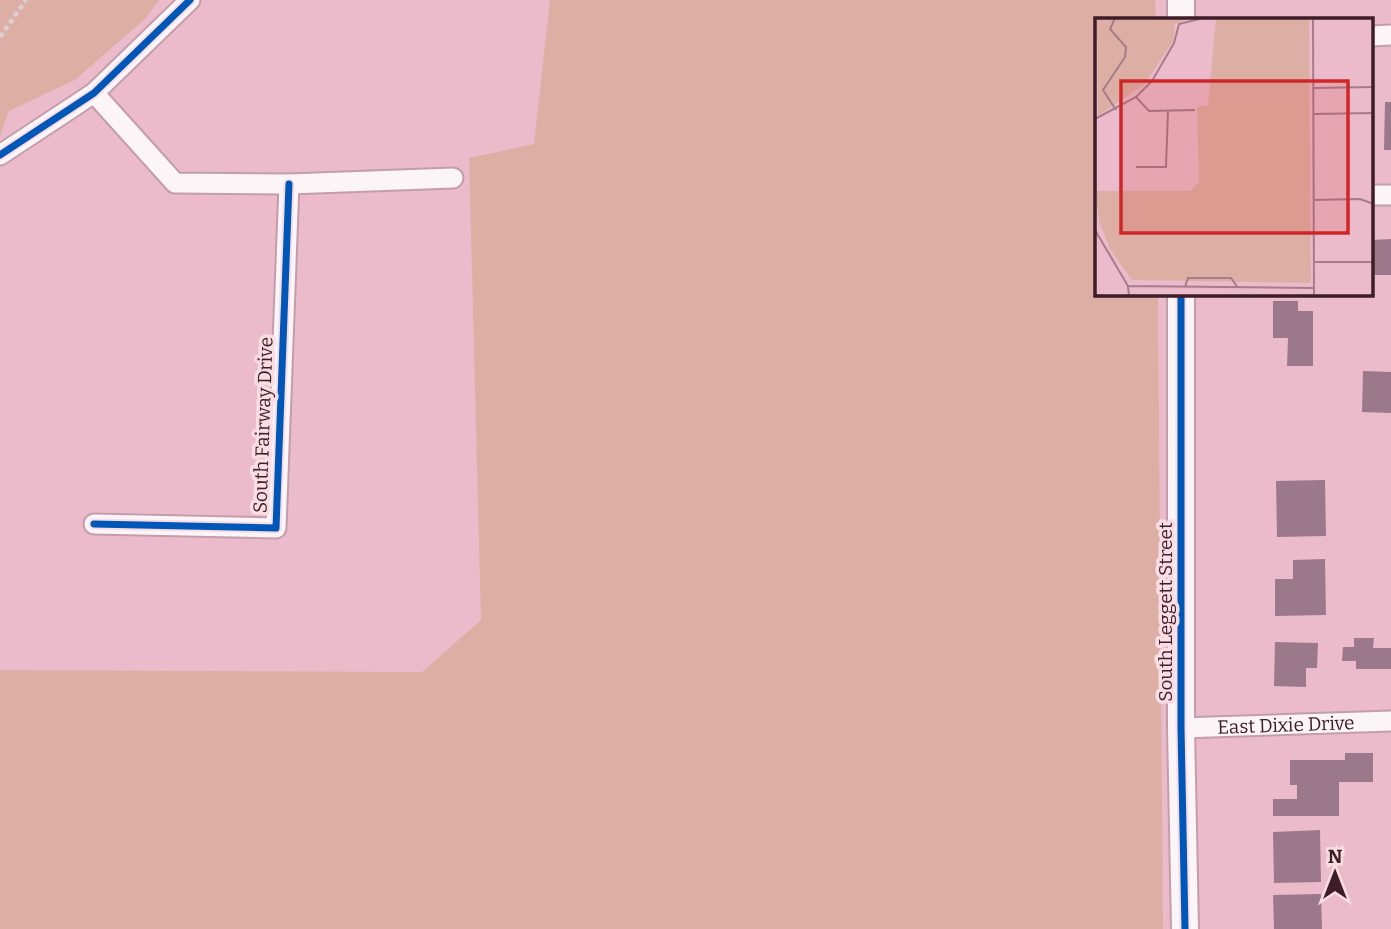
<svg xmlns="http://www.w3.org/2000/svg" width="1391" height="929" font-family="Bitter,serif">
	<rect width="100%" height="100%" fill="#ebbbcb"/>
	<!-- green -->
	<path fill="#ddafa4" d="M0,0H159L146,18L75,80L9,111L0,136Z
		M550,0H1155L1156,19H1097V294H1158L1163,929H0V670L422,672L481,620L469,158L534,144Z"/>
	<!-- building -->
	<path fill="#9b798a" d="M1385,102H1391V150H1384Z
		M1391,239V275H1372V240Z
		M1273,301H1298V311H1313V366H1287L1288,338H1273Z
		M1363,371L1391,372V413L1362,412Z
		M1325,480L1326,536L1277,537L1276,481Z
		M1325,559L1326,615L1275,616V579H1293V560Z
		M1354,638H1374L1373,648H1391V669H1356V661H1342L1343,647H1354Z
		M1275,642L1318,643L1317,668H1306V687L1274,686Z
		M1345,753H1373V782H1339V816H1273V799H1297V785H1290V760H1345Z
		M1320,830L1321,882L1274,883L1273,832Z
		M1321,894L1322,929H1274L1273,895Z"/>
	<g fill="none" stroke-linecap="round" stroke-linejoin="round">
		<defs>
			<g id="street">
				<path d="M1372,36L1391,35"/>
				<path d="M94,93L175,183L289,184L453,178"/>
				<path d="M0,155L94,93L190,0"/>
				<path d="M1372,195H1391"/>
				<path d="M94,524L276,528L289,184"/>
				<path id="s1" d="M1181,728L1391,721"/>
			</g>
			<path id="secondary" d="M1181,0V19
				M1181,294V728L1185,929"/>
		</defs>
		<!-- street casing -->
		<use href="#street" stroke="#c39daa" stroke-width="23"/>
		<!-- secondary casing -->
		<use href="#secondary" stroke="#c39daa" stroke-width="30"/>
		<!-- path -->
		<path stroke="#ddcdd3" stroke-width="4.5" stroke-dasharray="5 3.5" stroke-linecap="butt" d="M0,37L26,0"/>
		<!-- street -->
		<use href="#street" stroke="#fcf5f7" stroke-width="19"/>
		<!-- secondary -->
		<use href="#secondary" stroke="#fcf5f7" stroke-width="26"/>
		<defs>
			<path id="cycleway" d="M0,155L94,93L190,0
				M1181,294V728L1185,929
				M94,524L276,528L289,184"/>
		</defs>
		<!-- cycleway casing -->
		<use href="#cycleway" stroke="#f9dde5" stroke-width="11"/>
		<!-- cycleway -->
		<use href="#cycleway" stroke="#0057b8" stroke-width="7"/>
	</g>
	<g text-anchor="middle" dominant-baseline="central" stroke-width="7" stroke-linejoin="round" paint-order="stroke">
		<!-- street labels -->
		<g font-size="19" fill="#3e1c28" stroke="#f9dde5">
			<text transform="translate(263 425) rotate(-88)">South Fairway Drive</text>
			<text transform="translate(1165 612) rotate(-90)">South Leggett Street</text>
			<text stroke="none"><textPath href="#s1" startOffset="105">East Dixie Drive</textPath></text>
		</g>
	</g>
	<!-- overview -->
	<g transform="translate(1095 18)">
		<rect width="278" height="278" fill="#ebbbcb"/>
		<path d="M2,0H95L80,6L78,23L50,66L3,98ZM121,0H214L216,265L37,262L15,231L5,206L0,173H95L104,164L102,89L113,87Z" fill="#ddafa4"/>
		<path fill="none" stroke="#a67b8a" stroke-width="2" d="M20,0L15,11L31,29L30,39L8,72L21,92M218,0L219,278M218,70L279,69M41,79L54,93L100,92M218,96L279,95M0,101L41,79L57,63L79,25L84,6L108,0M41,149H71L73,93M218,182L265,181L279,186M0,212L33,268L34,278M220,244H279M33,268L219,270M90,269L93,260H136L143,270"/>
		<path fill="#ce2728" fill-opacity="0.15" stroke="#ce2728" stroke-width="3.5" d="M26,63H253V215H26Z"/>
		<rect width="278" height="278" fill="none" stroke="#3e1c28" stroke-width="3.5"/>
	</g>
	<!-- north arrow -->
	<g transform="translate(1335 873)" stroke="#f9dde5" stroke-width="5" paint-order="stroke">
	<path d="M0-5L12 26L0 18L-12 26Z" fill="#3e1c28"/>
	<text y="-10" font-size="19" font-weight="bold" text-anchor="middle" fill="#3e1c28">N</text>
	</g>
</svg>
